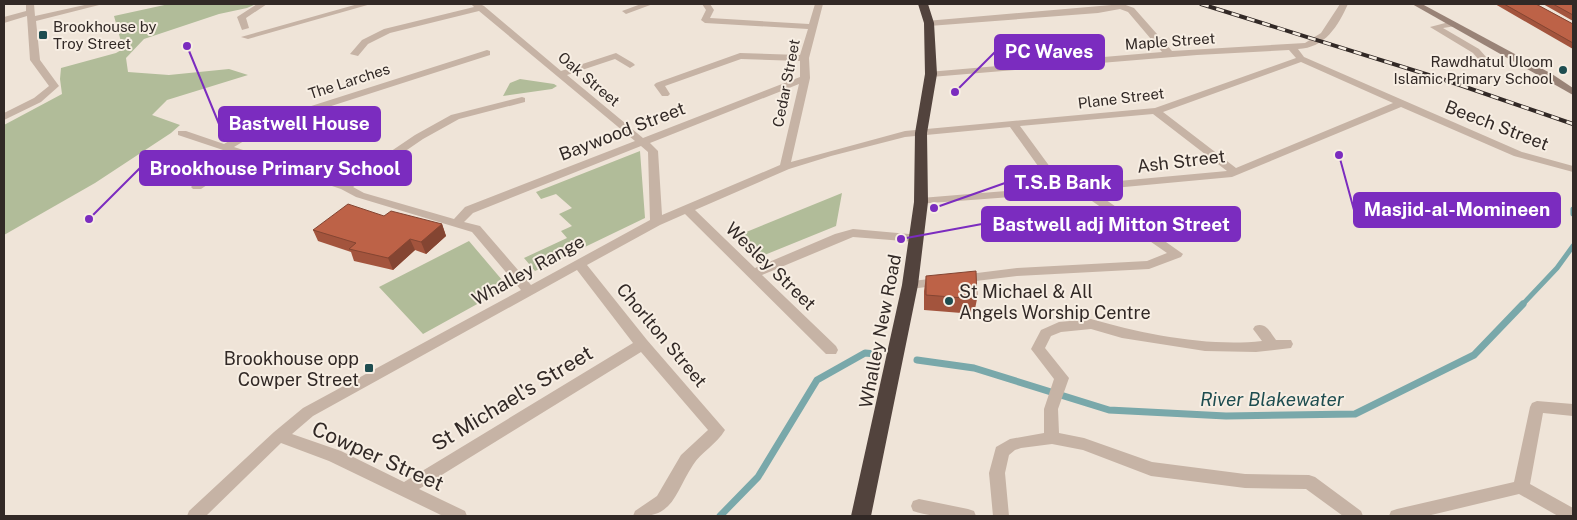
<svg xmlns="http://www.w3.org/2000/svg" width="1577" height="520" font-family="'Public Sans',sans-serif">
	<rect width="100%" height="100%" fill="#efe4d8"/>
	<!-- green -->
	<path fill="#b1bc99" d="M169,4H256L247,8L219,14L144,39L126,58L128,72L169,75L229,69L248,75L167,100L152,115L180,125L171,133L95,183L4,235V125L62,94L60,79L61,68L116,53L123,49L114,16Z
		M520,79L554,84L557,86L552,89L503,96L510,83Z
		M640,151L645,218L535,271L524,258L567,238L561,231L572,226L559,214L572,208L556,194L541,199L536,192Z
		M842,193L836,226L757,258L734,237Z
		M469,241L508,287L423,334L379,287Z"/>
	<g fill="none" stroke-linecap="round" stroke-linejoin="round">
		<!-- stream-far1 -->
		<path stroke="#79a8aa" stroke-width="5" d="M1573,209V214
			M1522,305L1557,268L1573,246"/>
		<!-- stream -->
		<path stroke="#79a8aa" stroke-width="7" d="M917,360L974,368L1109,410L1226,416L1355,414L1474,355L1523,304
			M720,516L758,477L817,380L865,353L876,354"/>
		<!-- street -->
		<path fill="#c6b3a5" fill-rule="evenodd" d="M26,4H34L35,16L89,4H103L36,21L40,60L59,86L41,102L4,120V113L34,98L49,86L30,60L27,16L4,23V17L26,11Z
			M257,4H267L246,18L249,28L242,30L237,17Z
			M358,4H371L248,39L241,37Z
			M471,4H480L484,6L561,71L616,53L633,63L635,65L630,68L615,59L567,75L643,138L800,77V61L741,59L665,86L670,94L668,96H662L654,85L656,83L740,53L800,55L808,29L705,23L701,20L706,10L702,4H710L714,10L710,18L809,24L815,4H823L809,58L810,78L791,162L905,131L1155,108L1296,58L1289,50L1197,55L931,77L926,74L928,72L1162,52L1128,12L1120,9L1098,13L929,26L925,23L926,21L1123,4L1134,8L1172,51L1305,43L1321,33L1340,4H1348C1338,26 1325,48 1298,49L1304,57L1522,152L1573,166V172L1514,156L1401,107L1232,177L1092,190L1183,254L1181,257L1149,269L1017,276L910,289L904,285L905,282L1017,268L1147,261L1167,253L1079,192L917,204L915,202L917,200L921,198L1053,187L1010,127L905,137L831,156L789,169L695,210L755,268L835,234L853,229L920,235L922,238L920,241L916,242L853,237L762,275L836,346L838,350L836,354H826L685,214L660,225L587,265L647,340L725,430C717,444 701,452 693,465C674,494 674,519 633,516L635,511L657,496L681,455L708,430L641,352L419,489L465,511L467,516H443L329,461L281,443L206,516H187L189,511L274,432L303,408L521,290L472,232L356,197L341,189L247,158L201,189H193L191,187L193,185L238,155L178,135V131H186L224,144L261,122L487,50L490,51V55L269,126L234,147L344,183L415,135L451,115L522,97L525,98V102L459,119L423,139L353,187L364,193L454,219L465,207L635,141L479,11L390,33L368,44L358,56L350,54L362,40L384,29L474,7ZM1301,62L1393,103L1236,168L1163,112ZM799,84L780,165L662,215L658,151L650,143ZM1153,114L1227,171L1064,186L1020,126ZM641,146L648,152L650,220L531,285L480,226L464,222L473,213ZM577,270L633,343L404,482L341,451L292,434L313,416Z
			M641,4H653L626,14L622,11Z
			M1453,21L1457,24L1456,26L1443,28L1479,49L1487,58L1485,60H1479L1473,53L1430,27Z
			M1091,319C1143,334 1208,347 1262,341L1253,329L1255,326C1266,322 1270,332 1276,340H1291L1293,344L1291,348L1256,352L1205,351L1122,338L1091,329L1061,332L1051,336L1045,348L1069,378L1058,409L1059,433L1084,438L1152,462L1245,474L1309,475L1315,477L1361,511L1363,516H1343L1306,489L1245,488L1151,476L1083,450L1052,444L1021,448L1015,450L1009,455L1005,473L1009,516H993L989,473L996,447L1010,439L1044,433V409L1054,379L1031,349L1041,330L1059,322Z
			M1537,401L1573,404V416L1543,413L1530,484L1573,508V516H1558L1519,494L1427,516H1389L1391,511L1397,509L1514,482L1530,407L1532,403Z
			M919,499L968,509L974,511L976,516C956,517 933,518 913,511L911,506L913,501Z"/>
		<!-- secondary -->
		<path fill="#998377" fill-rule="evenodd" d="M1412,4H1422L1552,74L1573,88V95Z"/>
		<!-- highway -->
		<path fill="#52433d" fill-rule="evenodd" d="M918,4H928L934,23L937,74L927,133L928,202L918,285L871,516H851L902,285L914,202L915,133L925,74L924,23Z"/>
		<defs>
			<path id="rail" d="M1201,4L1448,81L1573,124"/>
		</defs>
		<!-- rail casing -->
		<use href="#rail" stroke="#322926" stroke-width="4"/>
		<!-- rail -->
		<use href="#rail" stroke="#f7eee3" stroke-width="2.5" stroke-dasharray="8" stroke-linecap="butt"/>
	</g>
	<!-- wall -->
	<path fill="#a3543d" d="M1495,4H1536L1573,24V49Z
		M1543,4H1573V21Z
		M384,216L442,224L446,236L426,254L415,250L393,270L354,261L351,252L318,241L313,230Z
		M926,276L977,299L974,314L924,310V291Z"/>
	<!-- shaded-wall -->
	<path fill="#844532" d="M442,224L446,236L426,254L421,242Z
		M410,239L415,250L393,270L388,258Z"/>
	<!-- building -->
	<path fill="#bd6247" stroke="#844532" d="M1504,4H1536L1573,24V43Z
		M1553,4H1573V15Z
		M348,204L384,216L391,211L442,224L421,242L410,239L388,258L349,249L356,243L313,230Z
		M976,271L977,299L926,295V276Z"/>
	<!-- markers -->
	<g fill="#1e4d50" stroke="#f7eee3" stroke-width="2">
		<rect x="38" y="30" width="10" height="10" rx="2.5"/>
		<circle cx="1563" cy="70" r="5"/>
		<circle cx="949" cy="301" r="5"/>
		<rect x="364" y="363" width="10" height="10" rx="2.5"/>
	</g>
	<g text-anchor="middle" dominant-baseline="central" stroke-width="4" stroke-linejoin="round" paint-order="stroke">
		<!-- far-poi labels -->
		<g font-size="15" fill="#322926" stroke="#f7eee3" text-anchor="start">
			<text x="53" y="26">Brookhouse by<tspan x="53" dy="17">Troy Street</tspan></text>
			<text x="1553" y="61" text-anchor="end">Rawdhatul Uloom<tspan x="1553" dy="17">Islamic Primary School</tspan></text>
		</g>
		<!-- far-street labels -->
		<g font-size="15" fill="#322926" stroke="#f7eee3">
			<text transform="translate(1170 41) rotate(-4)">Maple Street</text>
			<text transform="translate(589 79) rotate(40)">Oak Street</text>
			<text transform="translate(349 81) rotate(-18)">The Larches</text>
			<text transform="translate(786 83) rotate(-79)">Cedar Street</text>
			<text transform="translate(1121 98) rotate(-7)">Plane Street</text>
		</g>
		<!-- street labels -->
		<g font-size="18" fill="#322926" stroke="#f7eee3">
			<text transform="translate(1497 125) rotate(21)">Beech Street</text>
			<text transform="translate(622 131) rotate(-21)">Baywood Street</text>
			<text transform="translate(1181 161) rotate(-7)">Ash Street</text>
			<text transform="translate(771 266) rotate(44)">Wesley Street</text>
			<text transform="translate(528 270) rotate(-29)">Whalley Range</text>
			<text transform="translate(880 331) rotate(-79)">Whalley New Road</text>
			<text transform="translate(662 335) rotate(50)">Chorlton Street</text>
		</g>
		<!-- poi labels -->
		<g font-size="18" fill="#322926" stroke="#f7eee3" text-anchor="start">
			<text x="959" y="291">St Michael &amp; All<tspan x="959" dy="21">Angels Worship Centre</tspan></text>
			<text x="359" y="358" text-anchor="end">Brookhouse opp<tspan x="359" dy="21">Cowper Street</tspan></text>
		</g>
		<!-- water labels -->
		<g font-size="19" font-style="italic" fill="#1e4d50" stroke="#f7eee3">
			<text x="1272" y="399">River Blakewater</text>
		</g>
		<!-- near-street labels -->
		<g font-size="21" fill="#322926" stroke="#f7eee3">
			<text transform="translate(512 398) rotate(-31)">St Michael's Street</text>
			<text transform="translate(378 456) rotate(24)">Cowper Street</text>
		</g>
	</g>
	<!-- callouts -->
	<path fill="none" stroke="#7b2cbf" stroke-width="2" d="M955 92L995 52M187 46L219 124M89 219L140 168M934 208L1005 183M1339 155L1354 210M901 239L982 224"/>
	<g fill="#7b2cbf" stroke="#f7eee3" stroke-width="2">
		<circle cx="955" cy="92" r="5"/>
		<circle cx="187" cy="46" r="5"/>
		<circle cx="89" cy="219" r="5"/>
		<circle cx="934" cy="208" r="5"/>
		<circle cx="1339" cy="155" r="5"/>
		<circle cx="901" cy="239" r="5"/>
	</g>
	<g fill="#7b2cbf" stroke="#7b2cbf" stroke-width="2">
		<rect x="995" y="35" width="109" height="34" rx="5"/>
		<rect x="219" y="107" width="161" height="34" rx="5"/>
		<rect x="140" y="151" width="271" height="34" rx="5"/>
		<rect x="1005" y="166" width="117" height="34" rx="5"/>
		<rect x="1354" y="193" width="206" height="34" rx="5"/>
		<rect x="982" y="207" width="258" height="34" rx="5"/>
	</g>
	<g font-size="19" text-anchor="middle" font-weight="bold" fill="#fff">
		<text x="1049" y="58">PC Waves</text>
		<text x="299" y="130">Bastwell House</text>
		<text x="275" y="175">Brookhouse Primary School</text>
		<text x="1063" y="189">T.S.B Bank</text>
		<text x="1457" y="216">Masjid-al-Momineen</text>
		<text x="1111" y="231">Bastwell adj Mitton Street</text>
	</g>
	<!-- border -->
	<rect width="1577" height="520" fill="none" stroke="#322926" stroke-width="10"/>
</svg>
